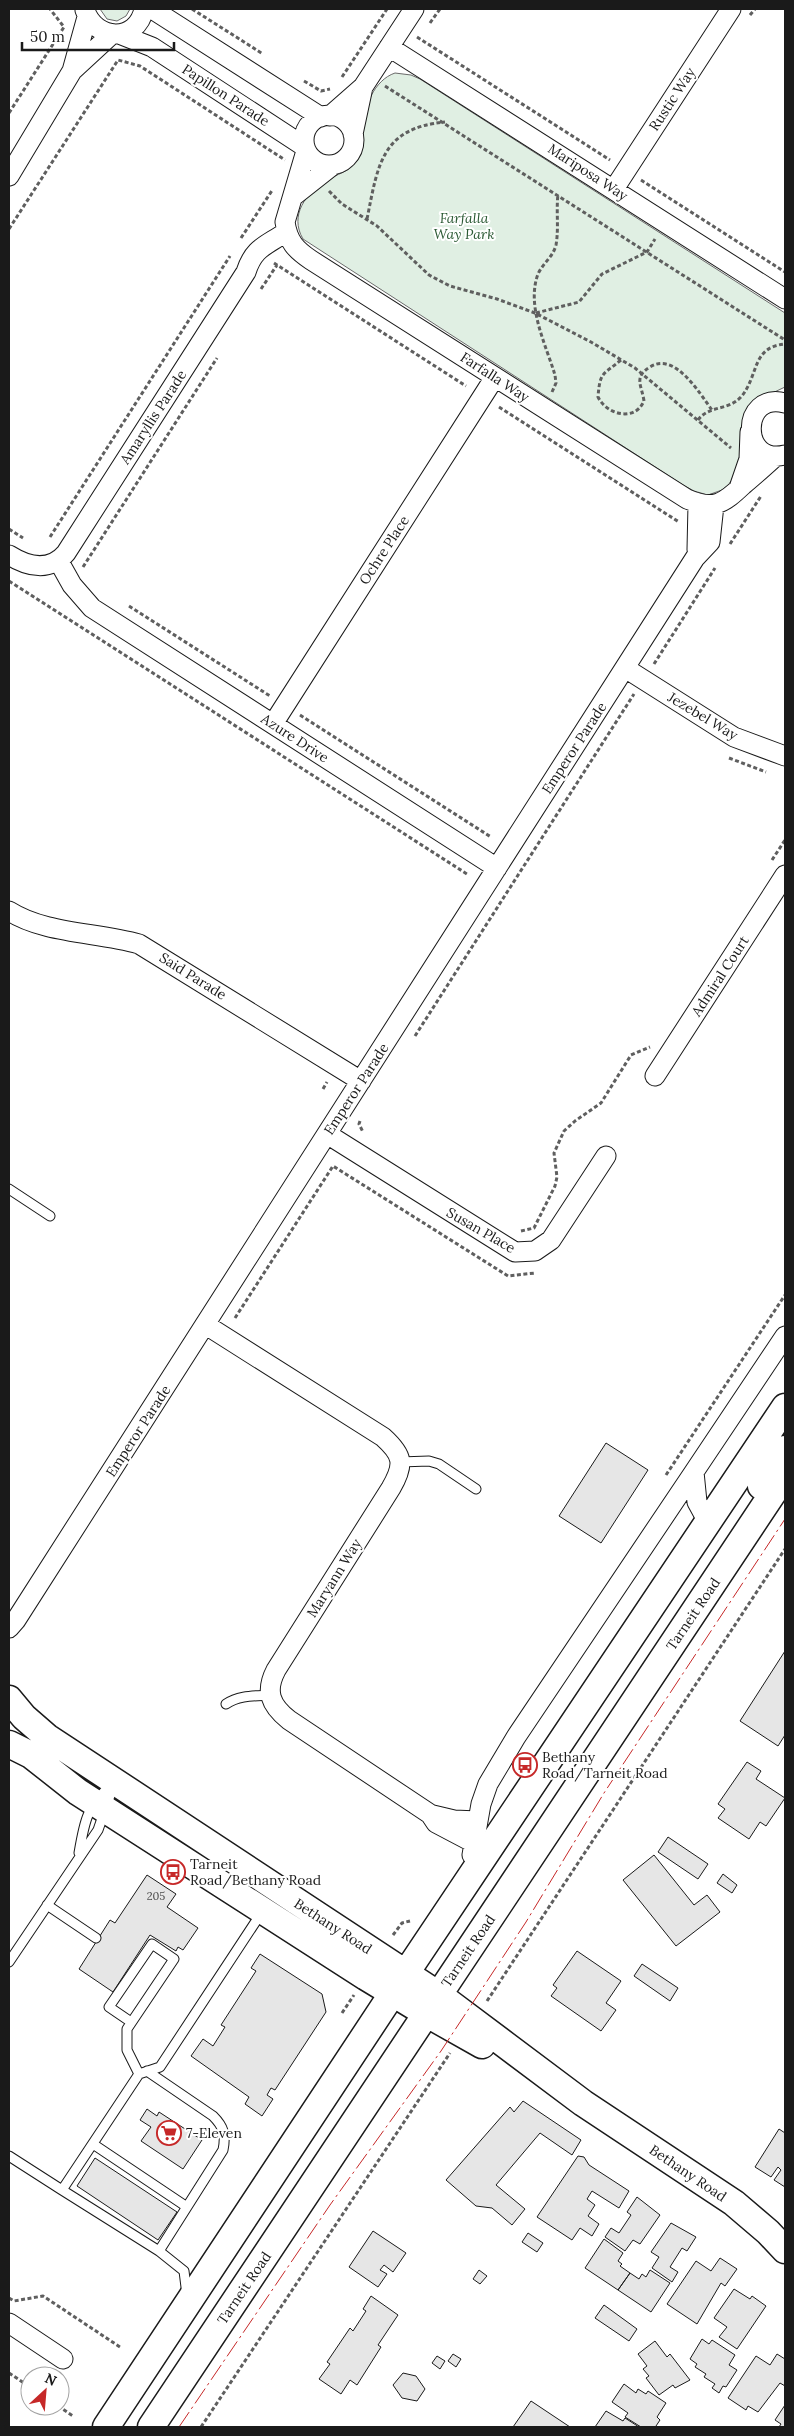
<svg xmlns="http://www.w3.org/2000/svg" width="794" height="2436" font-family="Lora,serif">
	<rect width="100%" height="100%" fill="#fff"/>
	<!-- green -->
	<path fill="#e0efe3" stroke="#6a6a6a" d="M100,9H130L126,16L117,21L107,19Z
		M395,73L411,75L420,79L785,313V387L764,397L732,480L728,485L722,490L708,495L694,491L683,485L303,239C289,215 306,193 327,180C337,174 349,172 356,162C364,151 362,142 363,129C363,108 374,80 395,73Z"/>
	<!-- building -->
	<path fill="#e6e6e6" stroke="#1a1a1a" d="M606,1443L648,1470L601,1543L559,1516Z
		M785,1651V1735L778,1746L740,1721Z
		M747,1762L761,1771L756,1779L785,1798L766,1826L760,1822L749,1839L718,1818L725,1809L718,1804Z
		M668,1837L708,1864L698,1879L658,1852Z
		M654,1855L694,1905L707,1895L720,1912L676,1946L623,1880Z
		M723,1874L737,1885L732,1893L717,1883Z
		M147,1875L176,1894L167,1907L198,1928L183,1950L178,1947L176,1951L150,1935L113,1992L79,1969L110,1920L115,1923Z
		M577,1951L621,1981L606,2003L616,2010L601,2031L551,1996L557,1988L553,1985Z
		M260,1954L322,1994L326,2012L275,2090L271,2088L267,2095L273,2099L262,2116L245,2104L249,2097L191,2056L203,2039L213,2046L225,2027L221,2025L256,1971L251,1968Z
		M642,1964L678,1988L670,2001L634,1976Z
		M523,2101L581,2140L572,2155L540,2133L496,2185L525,2209L512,2225L492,2208L476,2206L446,2180L510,2107L514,2112Z
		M147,2109L157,2116L159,2112L202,2140L183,2169L141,2141L151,2127L140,2120Z
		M779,2129L785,2133V2187L774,2180L781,2170L778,2167L771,2177L755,2167Z
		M578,2156L584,2157L589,2165L629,2191L619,2208L592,2191L587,2199L595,2205L588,2216L599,2224L592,2236L580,2228L572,2240L537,2217Z
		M95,2158L177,2212L158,2240L77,2186Z
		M637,2197L660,2215L640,2244L633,2240L625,2251L605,2237L611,2228L619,2233L631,2215L627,2212Z
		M671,2223L696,2237L687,2251L682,2248L670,2267L678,2272L672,2282L652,2268L659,2257L651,2252Z
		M373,2231L406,2253L393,2272L384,2265L380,2270L387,2274L378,2287L349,2267Z
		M528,2233L543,2243L537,2252L522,2242Z
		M604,2239L623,2253L618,2261L622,2264L620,2266L630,2273L618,2290L585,2268Z
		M720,2258L737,2269L725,2286L721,2283L697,2324L667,2304L696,2261L711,2271Z
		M479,2270L487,2276L480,2284L473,2279Z
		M650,2270L670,2283L651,2312L618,2290L630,2273L639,2279L642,2274L646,2277Z
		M734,2289L750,2299L752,2296L766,2306L737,2349L719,2337L727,2327L714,2318Z
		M371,2296L398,2315L378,2345L381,2347L357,2385L350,2380L341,2394L319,2379L330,2364L327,2362L350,2328L353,2331L366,2311L363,2309Z
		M604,2305L637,2329L629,2341L595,2318Z
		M702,2339L709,2344L712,2340L735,2355L729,2365L737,2370L726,2387L723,2386L719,2393L712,2388L715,2384L704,2377L706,2374L695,2367L697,2364L690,2359Z
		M655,2341L667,2357L670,2354L690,2380L675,2388L673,2385L659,2395L646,2378L649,2376L643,2369L647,2366L638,2354Z
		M453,2354L461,2359L456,2367L448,2361Z
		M777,2354L785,2359V2386L780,2383L758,2412L748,2406L746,2410L728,2398L756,2356L770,2365Z
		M437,2356L445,2361L440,2369L432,2363Z
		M403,2373L416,2376L425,2389L417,2401L402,2398L393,2385Z
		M624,2384L636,2393L638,2389L646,2394L648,2391L666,2403L657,2417L660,2420L656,2426L657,2427H641L625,2417L628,2413L612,2402Z
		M531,2401L570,2427H513Z
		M785,2405V2427H779L781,2424L775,2420Z
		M606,2411L623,2421L625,2418L639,2427H595Z"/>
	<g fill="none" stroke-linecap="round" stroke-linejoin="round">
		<defs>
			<path id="lane" d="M9,1189L50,1216
				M400,1462L429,1461L439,1464L476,1489
				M226,1704C239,1695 255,1696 270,1695
				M79,1853C85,1817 87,1809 112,1783
				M47,1905L96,1938
				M9,1962L98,1830L114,1784
				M131,2022L109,2007L152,1944L174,1959L127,2029V2050L139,2074
				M147,2071L213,2116C224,2127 226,2135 223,2150L159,2251
				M93,2144L187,2207
				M9,2156L62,2190L139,2074L160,2067L262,1912
				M62,2190L159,2251L184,2271L187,2295"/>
			<path id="street" d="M152,9L321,117
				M85,10C95,41 137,43 144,9
				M119,34L152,47L305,147
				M389,47L785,299
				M73,70L112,34
				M304 140a25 25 0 1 1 50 0a25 25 0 1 1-50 0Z
				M330,116L363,87L414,9
				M353,134L363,87
				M306,151L285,222C288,242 296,250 311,260L687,499C714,511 724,503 743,485C754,476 765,466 776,456
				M9,176L72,71L87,17
				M614,189L731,9
				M295,195L333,165
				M785,403C740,391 740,466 785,455
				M739,488L749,459L750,432
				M697,550L698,504
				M9,555C28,567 50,572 66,553L246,272C254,247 266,246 286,232
				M58,560L72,585L92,608L497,868
				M625,668L734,737L785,756
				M273,724L495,377
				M9,911C45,934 97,932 139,944L361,1081
				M655,1076L785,875
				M327,1134L515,1252L535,1251L551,1240L606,1156
				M206,1325L383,1437C403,1455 405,1464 391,1488L276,1670C265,1691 270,1705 289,1720L430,1814L436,1823L474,1843
				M711,1519L703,1513L697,1502L694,1472L785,1336
				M9,1628L16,1620L695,558L710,542L714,505
				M433,1815L454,1820L478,1821
				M472,1855L481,1804L488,1784L516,1737L694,1472
				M9,2323L63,2359"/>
			<path id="secondary" d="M761,1486L785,1449
				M9,1699L24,1717L47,1737L439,1995L583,2103L734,2203L768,2232L785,2250
				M9,1744L31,1755L78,1792L366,1977L427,2014L482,2045
				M106,2427L406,1973L785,1407
				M151,2427L785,1475"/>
		</defs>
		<!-- lane casing -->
		<use href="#lane" stroke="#1a1a1a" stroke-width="11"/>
		<!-- street casing -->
		<use href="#street" stroke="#1a1a1a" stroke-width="21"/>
		<!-- secondary casing -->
		<use href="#secondary" stroke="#1a1a1a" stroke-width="29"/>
		<!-- path -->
		<path stroke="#5f5f5f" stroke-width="3" stroke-dasharray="4 2.5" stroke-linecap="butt" d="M192,9L263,54
			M750,15L755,9
			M430,23L440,9
			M417,37L610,160
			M342,77L387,9
			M304,81L321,91L330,89
			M385,86L785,340
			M9,113L64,27L50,9
			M641,180L785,272
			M329,191L342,204L377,226L429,275L450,286L497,299L535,313L591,342L635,368L731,448
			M367,219C378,165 381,128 445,122
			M9,229L118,60L140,66L285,160
			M241,238L273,189
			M274,263L466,386
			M261,289L277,265
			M536,313L579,302L602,274L647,252L655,239
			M621,360C603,375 600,371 598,397C607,415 635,422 644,401C642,386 633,377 650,367C675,351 700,394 712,410
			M552,392L556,383L555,375C546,345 526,306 538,274C543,263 553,257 556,245C559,228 556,211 558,194
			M499,407L679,522
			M698,420C709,405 728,411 741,397C759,376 751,347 785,344
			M9,529L23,538
			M50,537L230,256
			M730,544L761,496
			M83,567L217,358
			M9,581L467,874
			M129,606L270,696
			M654,664L715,568
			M300,715L491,837
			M729,758L766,772
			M772,860L785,840
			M415,1036L634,694
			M323,1089L327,1082
			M360,1121L359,1124L363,1132
			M521,1231L534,1228L555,1186L557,1177L554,1153L564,1131L575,1121L601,1103L631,1055L650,1047
			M235,1318L333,1166L508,1276L535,1273
			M666,1475L785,1295
			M393,1935L402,1923L410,1921
			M487,2001L785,1549
			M342,2013L354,1995
			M9,2298L14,2301L43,2296L120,2347
			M9,2373L30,2387
			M58,2406L73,2416
			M201,2427L450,2053"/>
		<!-- lane -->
		<use href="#lane" stroke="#fff" stroke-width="9"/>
		<!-- street -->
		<use href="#street" stroke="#fff" stroke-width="19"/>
		<!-- secondary -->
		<use href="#secondary" stroke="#fff" stroke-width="26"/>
		<!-- power -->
		<path stroke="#c62828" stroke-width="1" stroke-dasharray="18 4 2.5 4" stroke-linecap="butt" d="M179,2427L330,2205L441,2051L526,1922L604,1793L785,1519"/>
	</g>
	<!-- icons -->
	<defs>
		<symbol id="bus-ring" viewBox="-11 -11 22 22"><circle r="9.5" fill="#fff" stroke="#c62828" stroke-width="1.5"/><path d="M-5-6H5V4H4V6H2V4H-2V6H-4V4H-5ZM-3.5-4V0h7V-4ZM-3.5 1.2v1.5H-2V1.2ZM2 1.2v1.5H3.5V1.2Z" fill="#c62828"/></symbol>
		<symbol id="supermarket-ring" viewBox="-11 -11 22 22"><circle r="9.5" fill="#fff" stroke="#c62828" stroke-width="1.5"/><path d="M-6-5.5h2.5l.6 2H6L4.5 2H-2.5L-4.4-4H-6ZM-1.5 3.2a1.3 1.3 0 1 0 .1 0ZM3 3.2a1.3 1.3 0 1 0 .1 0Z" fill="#c62828"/></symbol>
	</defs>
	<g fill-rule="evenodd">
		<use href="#bus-ring" x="511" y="1751" width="28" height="28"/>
		<use href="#bus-ring" x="159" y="1858" width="28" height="28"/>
		<use href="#supermarket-ring" x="155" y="2119" width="28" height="28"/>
	</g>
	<g text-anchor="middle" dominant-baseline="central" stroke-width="4" stroke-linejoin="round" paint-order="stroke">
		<!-- number labels -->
		<g font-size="11" fill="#4d4d4d">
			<text x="156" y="1896">205</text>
		</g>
		<!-- street labels -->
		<g font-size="14" fill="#1a1a1a" stroke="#fff">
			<text transform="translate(226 95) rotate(33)">Papillon Parade</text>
			<text transform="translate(672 99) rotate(-57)">Rustic Way</text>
			<text transform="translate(588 172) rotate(33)">Mariposa Way</text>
			<text transform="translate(495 377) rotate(33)">Farfalla Way</text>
			<text transform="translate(153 417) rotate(-57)">Amaryllis Parade</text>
			<text transform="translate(384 550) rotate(-57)">Ochre Place</text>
			<text transform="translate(703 716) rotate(31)">Jezebel Way</text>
			<text transform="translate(295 738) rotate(33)">Azure Drive</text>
			<text transform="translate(574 748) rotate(-57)">Emperor Parade</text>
			<text transform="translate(193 976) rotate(32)">Said Parade</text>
			<text transform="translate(720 976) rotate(-57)">Admiral Court</text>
			<text transform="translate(356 1089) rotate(-57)">Emperor Parade</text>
			<text transform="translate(481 1230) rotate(30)">Susan Place</text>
			<text transform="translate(138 1431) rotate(-57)">Emperor Parade</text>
			<text transform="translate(334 1578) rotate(-58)">Maryann Way</text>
			<text transform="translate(693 1614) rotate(-56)">Tarneit Road</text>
			<text transform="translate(333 1926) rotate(33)">Bethany Road</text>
			<text transform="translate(468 1951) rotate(-56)">Tarneit Road</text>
			<text transform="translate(688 2173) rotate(34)">Bethany Road</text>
			<text transform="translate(244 2288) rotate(-56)">Tarneit Road</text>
		</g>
		<!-- park labels -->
		<g font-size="14" font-style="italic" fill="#2b5a34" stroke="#fff">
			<text x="464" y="218">Farfalla<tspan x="464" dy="16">Way Park</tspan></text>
		</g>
		<!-- poi labels -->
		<g font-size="14" fill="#1a1a1a" stroke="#fff" text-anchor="start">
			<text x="542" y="1757">Bethany<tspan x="542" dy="16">Road/Tarneit Road</tspan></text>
			<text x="190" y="1864">Tarneit<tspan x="190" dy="16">Road/Bethany Road</tspan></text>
			<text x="186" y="2133">7-Eleven</text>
		</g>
	</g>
	<!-- border -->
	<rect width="794" height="2436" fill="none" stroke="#1a1a1a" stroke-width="20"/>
	<!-- north arrow -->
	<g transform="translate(45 2391) rotate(26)"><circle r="24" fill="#ffffff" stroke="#a3a3a3"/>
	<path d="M0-4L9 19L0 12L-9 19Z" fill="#c62828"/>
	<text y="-8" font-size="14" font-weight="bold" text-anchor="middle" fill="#1a1a1a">N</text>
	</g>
	<!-- scale -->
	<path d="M22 42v8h152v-8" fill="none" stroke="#1a1a1a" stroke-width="2.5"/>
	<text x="30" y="42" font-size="15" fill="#1a1a1a" stroke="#ffffff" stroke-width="4" paint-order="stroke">50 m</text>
</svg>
